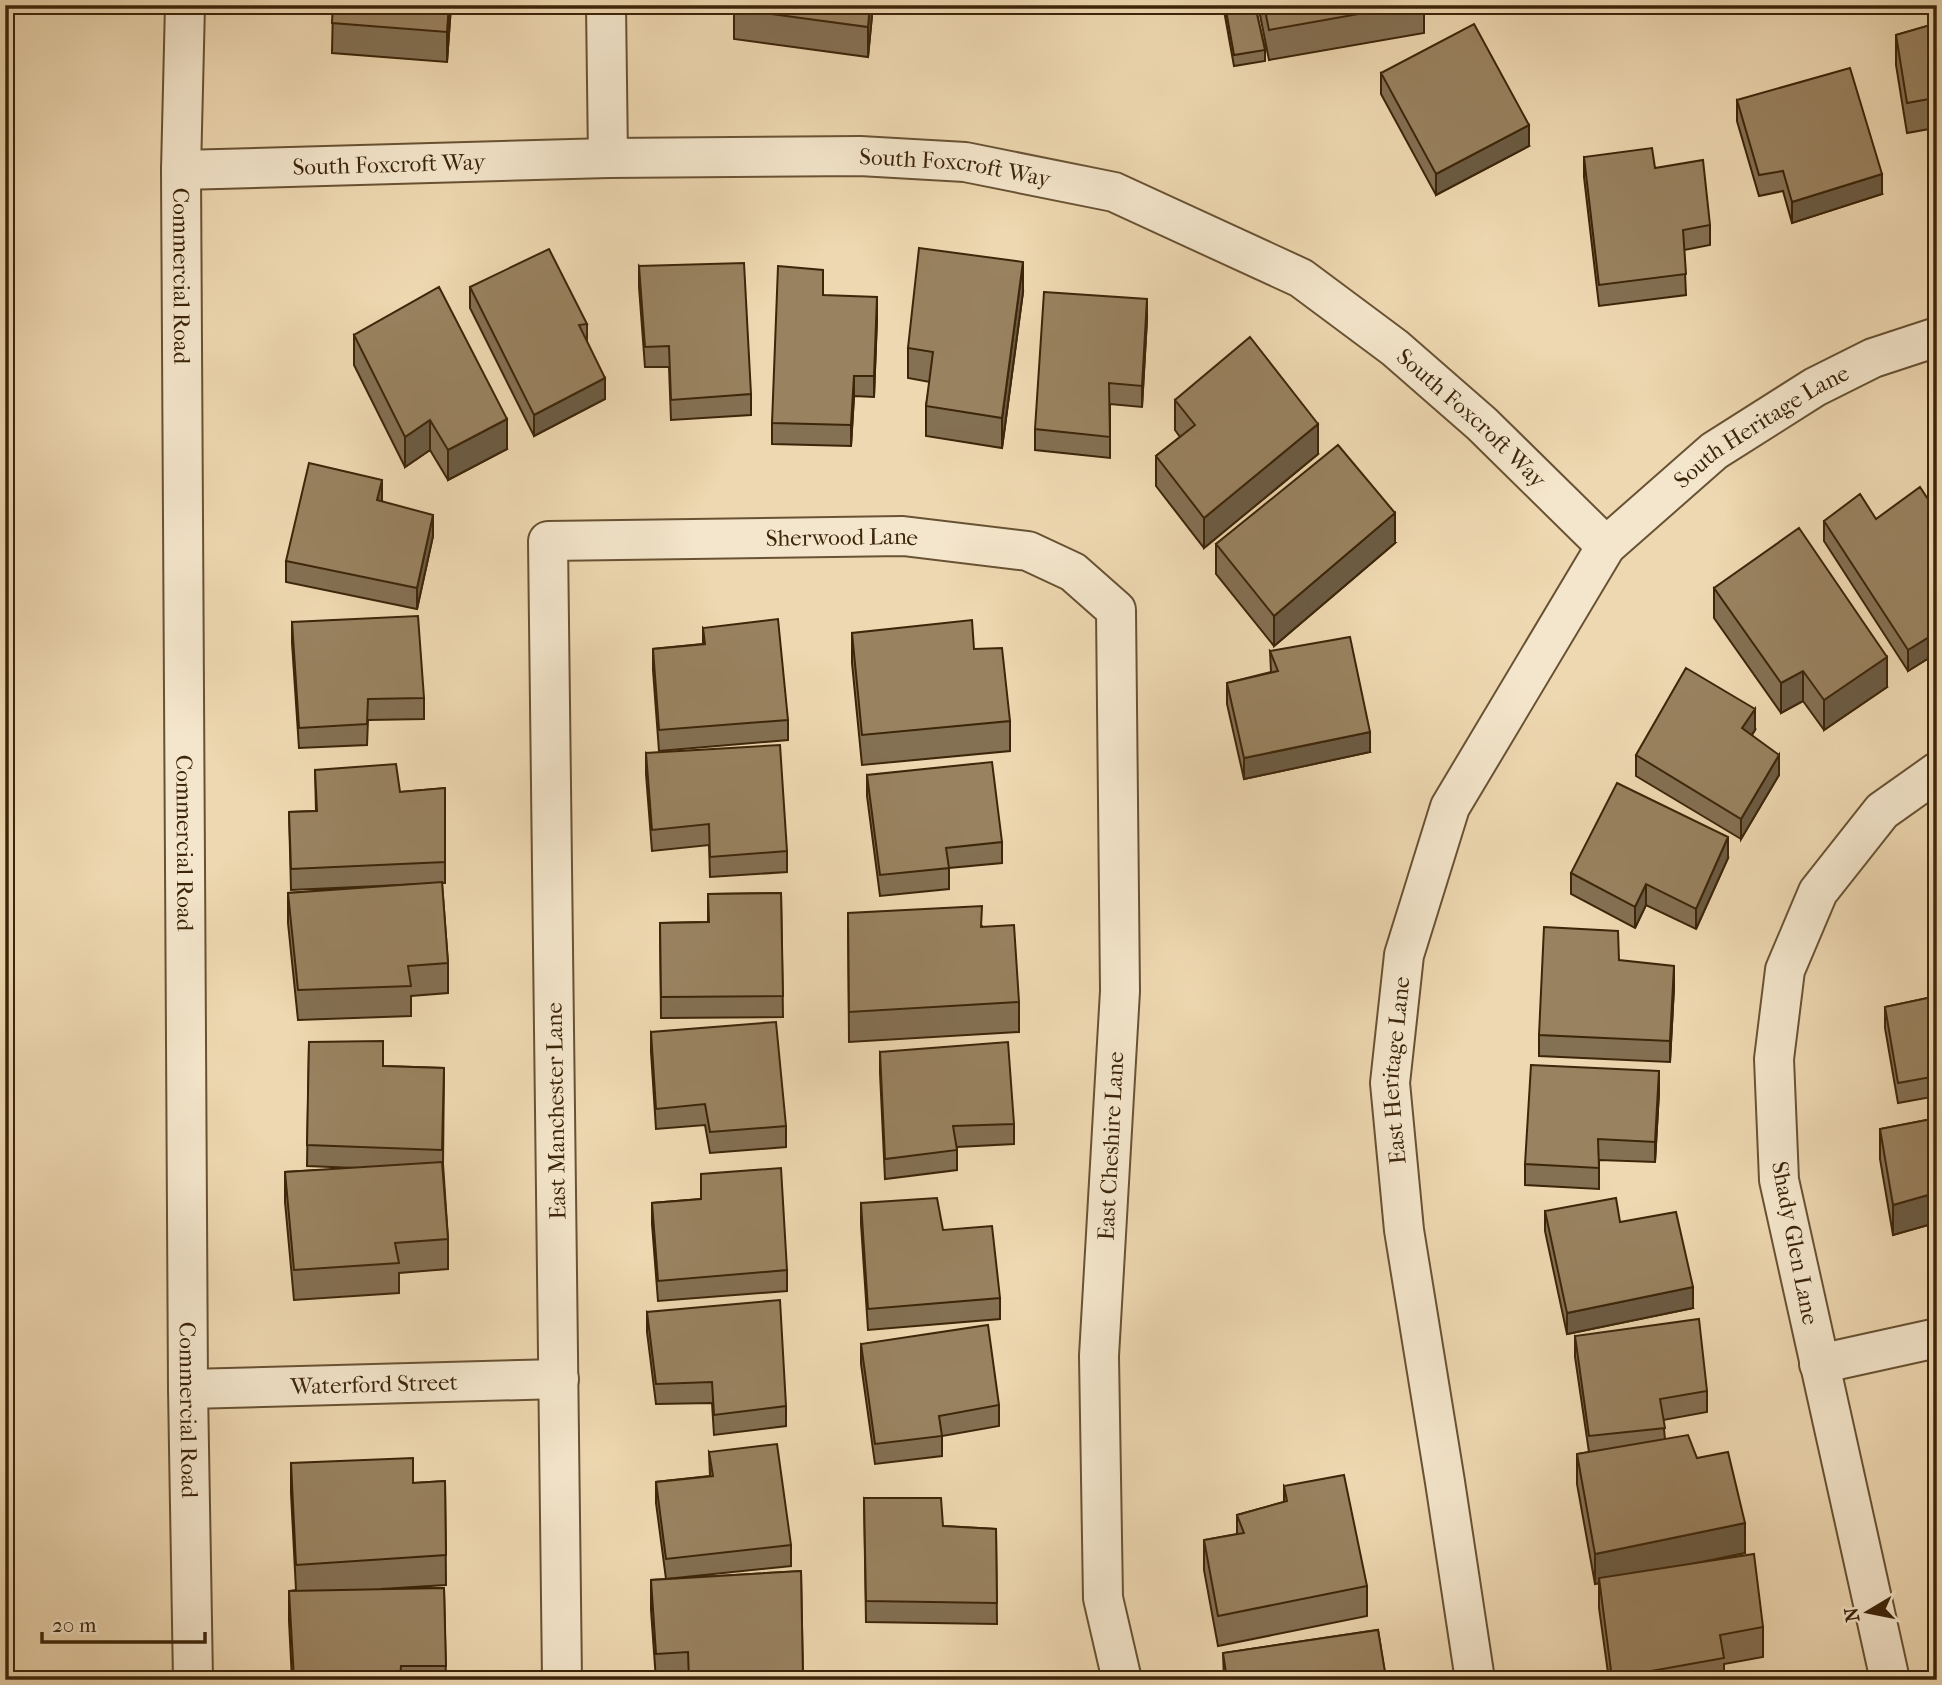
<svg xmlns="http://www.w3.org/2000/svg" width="1942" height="1685" font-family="'IM FELL French Canon',serif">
	<rect width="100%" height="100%" fill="#eed8b1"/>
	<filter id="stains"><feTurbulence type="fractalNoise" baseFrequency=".00286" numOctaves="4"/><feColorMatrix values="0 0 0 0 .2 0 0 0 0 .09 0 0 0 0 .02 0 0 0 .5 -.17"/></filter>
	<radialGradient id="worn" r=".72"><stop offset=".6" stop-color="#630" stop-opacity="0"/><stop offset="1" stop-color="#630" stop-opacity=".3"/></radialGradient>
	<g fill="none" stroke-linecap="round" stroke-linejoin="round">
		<defs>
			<g id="minor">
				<path id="s1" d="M185,5L181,170L188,1389L193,1680"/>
				<path d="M606,5L608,158"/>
				<path id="s2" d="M181,170L608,158L860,156L965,162L1114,192L1301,278L1395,348L1482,424L1606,546"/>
				<path d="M1819,1364L1937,1338"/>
				<path id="s3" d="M188,1389L559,1379"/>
				<path id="s4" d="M562,1680L548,541L903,536L1028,551L1073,572L1116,610L1120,991L1099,1356L1103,1598L1122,1680"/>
				<path id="s5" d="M1475,1680L1445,1482L1404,1230L1390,1083L1404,955L1450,807L1606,546L1714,451L1815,387L1873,358L1937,337"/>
				<path d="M1890,1680L1779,1180L1774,1059L1785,970L1818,892L1882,811L1937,772"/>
			</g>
		</defs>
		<!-- minor casing -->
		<use href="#minor" stroke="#685233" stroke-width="42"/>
		<!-- minor -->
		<use href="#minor" stroke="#f4e6cc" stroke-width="38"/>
	</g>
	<!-- wall -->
	<path fill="#847053" stroke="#3c2509" stroke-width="2" d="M333,5H491V9L451,7L447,62L332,53Z
		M734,5H873L868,57L734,39Z
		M1223,5H1255L1265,50V61L1234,66Z
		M1258,5H1424V33L1269,60Z
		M1937,7V137L1935,128L1907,133L1896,65V35L1931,25V8Z
		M1381,73L1529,146L1436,195L1381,94Z
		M1737,100L1882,194L1792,223L1783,191L1759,196L1737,121Z
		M1584,157L1655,168L1710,225V245L1684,250L1686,295L1599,306L1584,177Z
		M639,266L751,394V415L671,420L669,367H645L639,287Z
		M470,287L587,324V342L605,399L534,436L470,308Z
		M1023,292L1002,448L926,436V406L930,382L908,378V348Z
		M823,295L877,318L874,397L854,396L851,446L772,444V423Z
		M1147,319L1142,407L1110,404V458L1035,450V429Z
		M354,335L507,449L448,480L430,450L405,467L354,365Z
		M1175,400L1318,454L1204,548L1156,486V456L1180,437L1175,430Z
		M382,501L433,536L417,609L286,582V561Z
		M1937,513V653L1908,671L1824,541V521L1876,519Z
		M1395,543L1274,646L1216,574V544Z
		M1714,588L1887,687L1824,730L1803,701L1781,713L1714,618Z
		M292,622L424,698V719L368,720L367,745L299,748L292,643Z
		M703,628L788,720V740L659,751L653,670V649L703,644Z
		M852,633L974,649L1010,721V751L862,765L852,663Z
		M1270,651L1370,752L1244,779L1227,704V683L1271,672Z
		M1755,730L1752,735L1779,775L1741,839L1636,776V755Z
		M646,753L787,851V872L710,877L709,845L652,851L646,774Z
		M315,770L400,792L445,788V883H442L448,963V993L411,996V1016L298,1020L288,923V893L422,884L291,890L289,812L316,811Z
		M867,775L1002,842V863L949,868V889L880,896L867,796Z
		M1728,858L1696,929L1646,905L1635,928L1571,894V873Z
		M781,893L783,1017L661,1018L660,923L708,922V894Z
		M848,913L982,926L1019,1002V1032L849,1042Z
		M1674,987L1670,1062L1539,1056V1035Z
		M1937,996V1096L1898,1103L1885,1028V1007Z
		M651,1032L786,1126V1147L710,1153L705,1125L656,1129L651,1052Z
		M309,1042L383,1066L444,1068L443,1164L448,1239V1269L399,1273V1293L294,1300L285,1202V1172L356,1168L307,1166Z
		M880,1052L1014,1124V1144L957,1147V1170L885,1179L880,1073Z
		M1659,1092L1655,1162L1599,1160V1189L1525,1185V1164Z
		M1937,1118V1248H1936L1928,1225L1893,1235L1880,1159V1129Z
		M701,1199L787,1270V1291L658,1301L652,1224V1203Z
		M861,1203L943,1230L1000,1298V1319L868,1330L861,1224Z
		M1545,1211L1620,1222L1693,1308L1567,1334L1545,1231Z
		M647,1312L786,1406V1426L714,1435L712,1403L656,1404L647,1332Z
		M1575,1336L1707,1391V1412L1663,1420L1665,1439L1697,1458L1745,1553L1695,1563L1763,1627V1657L1724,1664V1680H1609L1599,1608V1583L1595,1584L1577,1484V1454L1589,1452L1575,1357Z
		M861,1344L999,1405V1426L942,1436V1456L875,1464L861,1364Z
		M709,1452L791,1545V1566L666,1579L656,1503V1482L710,1476Z
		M291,1463L413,1483L445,1481L446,1585L381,1589L444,1588L446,1680H292L289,1621V1591L296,1590L291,1493Z
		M1284,1486L1367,1586V1616L1218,1646L1204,1570V1540L1237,1534V1515L1284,1502Z
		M864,1498L943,1526L996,1529L997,1624L866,1622Z
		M801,1571L803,1680H656L651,1610V1580Z
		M1378,1630L1386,1680H1224L1223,1653Z"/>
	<!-- shaded-wall -->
	<path fill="#6b5b43" stroke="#3c2509" stroke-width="2" d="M449,5H451L447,62V32Z
		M870,5H873L868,57V27Z
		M1529,125V146L1436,195V174Z
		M1882,174V194L1792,223V202Z
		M1023,262V292L1002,448V418Z
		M877,297V318L874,397V376Z
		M1147,299V319L1142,407V386Z
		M854,376V396L851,446V425Z
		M605,378V399L534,436V415Z
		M507,419V449L448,480V450Z
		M430,420V450L405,467V437Z
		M1318,424V454L1204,548V518Z
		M382,480V500L377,521V500Z
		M1395,513V543L1274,646V616Z
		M433,515V536L417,609V588Z
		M1937,632V653L1908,671V650Z
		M1887,657V687L1824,730V700Z
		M1803,671V701L1781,713V683Z
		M1755,709V730L1742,749V728Z
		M1370,732V752L1244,779V758Z
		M1779,755V775L1741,839V819Z
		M1728,837V858L1696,929V909Z
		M1646,884V905L1635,928V907Z
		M1674,966V987L1670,1062V1041Z
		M1659,1071V1092L1655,1162V1142Z
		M1928,1195V1225L1893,1235V1205Z
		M1936,1218H1937L1936,1248Z
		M1693,1287V1308L1567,1334V1313Z
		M1745,1523V1553L1600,1583L1599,1578V1583L1595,1584V1554Z"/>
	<!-- building -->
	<path fill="#998260" stroke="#3c2509" stroke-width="2" d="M333,5H449L447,32L332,23Z
		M734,5H870L868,27L734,9Z
		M1225,5H1255L1265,50L1234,55Z
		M1264,5H1409L1269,30Z
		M1937,7V21L1931,8Z
		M1937,23V107L1935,98L1907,103L1896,35Z
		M1474,24L1529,125L1436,174L1381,73Z
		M1850,68L1882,174L1792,202L1783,171L1759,175L1737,100Z
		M1652,148L1655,168L1703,160L1710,225L1683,230L1686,274L1599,285L1584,157Z
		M919,248L1023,262L1002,418L926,406L933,352L908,348Z
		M549,249L587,324L579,325L605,378L534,415L470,287Z
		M744,263L751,394L671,400L669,346L645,347L639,266Z
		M778,266L823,270V295L877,297L874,376H854L851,425L772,423Z
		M439,287L507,419L448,450L430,420L405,437L354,335Z
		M1044,292L1147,299L1142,386L1109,383L1110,437L1035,429Z
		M1250,337L1318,424L1204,518L1156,456L1195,425L1175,400Z
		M1338,445L1395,513L1274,616L1216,544Z
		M309,463L382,480L377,500L433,515L417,588L286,561Z
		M1920,487L1937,513V632L1908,650L1824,521L1860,494L1876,519Z
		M1799,528L1887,657L1824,700L1803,671L1781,683L1714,588Z
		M418,616L424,698L368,699L367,724L299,728L292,622Z
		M778,619L788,720L659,730L653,649L705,644L703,628Z
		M972,620L974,649L1002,648L1010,721L862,735L852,633Z
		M1350,637L1370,732L1244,758L1227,683L1278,671L1270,651Z
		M1686,668L1755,709L1742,728L1779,755L1741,819L1636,755Z
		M780,745L787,851L710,857L709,824L652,830L646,753Z
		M992,762L1002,842L946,848L949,868L880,875L867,775Z
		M396,764L400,792L445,788V862L291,869L289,812L317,811L315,770Z
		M1617,783L1728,837L1696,909L1646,884L1635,907L1571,873Z
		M442,882L448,963L408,966L411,986L298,990L288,893Z
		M781,893L783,996L661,997L660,923L709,922L708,894Z
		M982,906L981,927L1014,925L1019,1002L849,1012L848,913Z
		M1544,927L1618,931L1619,960L1674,966L1670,1041L1539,1035Z
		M1937,996V1076L1898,1083L1885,1007Z
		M776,1022L786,1126L710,1132L705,1104L656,1109L651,1032Z
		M383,1041V1066L444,1068L442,1150L307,1145L309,1042Z
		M1008,1042L1014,1124L953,1126L957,1150L885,1159L880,1052Z
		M1531,1065L1659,1071L1655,1142L1598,1139L1599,1168L1525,1164Z
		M1937,1118V1218H1936L1928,1195L1893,1205L1880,1129Z
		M442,1162L448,1239L395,1243L399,1263L294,1270L285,1172Z
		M781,1168L787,1270L658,1281L652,1203L701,1199V1174Z
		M937,1198L943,1230L992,1226L1000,1298L868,1309L861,1203Z
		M1616,1198L1620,1222L1676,1212L1693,1287L1567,1313L1545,1211Z
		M780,1300L786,1406L714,1415L712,1382L656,1384L647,1312Z
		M1699,1319L1707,1391L1660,1399L1665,1428L1589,1436L1575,1336Z
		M988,1325L999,1405L939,1416L942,1436L875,1444L861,1344Z
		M1688,1435L1697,1458L1728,1452L1745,1523L1595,1554L1577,1454Z
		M777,1444L791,1545L666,1559L656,1482L713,1476L709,1452Z
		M413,1458V1483L445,1481L446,1555L296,1565L291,1463Z
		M1344,1475L1367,1586L1218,1616L1204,1540L1244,1533L1237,1515L1287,1501L1284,1486Z
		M864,1498H941L943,1526L996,1529L997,1603L866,1601Z
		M1754,1554L1763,1627L1720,1635L1724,1658L1612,1678L1599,1578Z
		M801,1571L803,1677L689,1680L688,1652L656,1654L651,1580Z
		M444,1588L446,1666H401L400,1680H294L289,1591Z
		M1378,1630L1386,1678L1377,1680H1227L1223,1653Z"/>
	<g text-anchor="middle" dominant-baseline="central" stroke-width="5" stroke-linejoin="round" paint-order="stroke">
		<!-- street labels -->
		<g font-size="23" fill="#3c2509" stroke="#f4e6cc">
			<text stroke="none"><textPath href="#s2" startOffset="208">South Foxcroft Way</textPath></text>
			<text stroke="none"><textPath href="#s2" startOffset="775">South Foxcroft Way</textPath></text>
			<text stroke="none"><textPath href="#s1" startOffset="271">Commercial Road</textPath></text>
			<text stroke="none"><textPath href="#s2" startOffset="1363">South Foxcroft Way</textPath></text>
			<text stroke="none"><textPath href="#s5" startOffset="1388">South Heritage Lane</textPath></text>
			<text stroke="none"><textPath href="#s4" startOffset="1433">Sherwood Lane</textPath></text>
			<text stroke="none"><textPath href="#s1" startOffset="838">Commercial Road</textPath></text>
			<text stroke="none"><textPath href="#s5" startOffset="616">East Heritage Lane</textPath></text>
			<text transform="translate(556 1111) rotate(-91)">East Manchester Lane</text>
			<text transform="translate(1111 1146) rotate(-87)">East Cheshire Lane</text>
			<text transform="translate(1795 1243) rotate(79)">Shady Glen Lane</text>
			<text stroke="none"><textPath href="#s3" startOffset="186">Waterford Street</textPath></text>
			<text stroke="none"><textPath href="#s1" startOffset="1405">Commercial Road</textPath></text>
		</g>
	</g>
	<!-- margin -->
	<rect width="1942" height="1685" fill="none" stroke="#eed8b1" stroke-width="28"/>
	<rect x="7" y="7" width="1928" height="1671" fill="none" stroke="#3c2509" stroke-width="3.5"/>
	<rect x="14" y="14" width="1914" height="1657" fill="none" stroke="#3c2509" stroke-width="2"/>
	<!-- north arrow -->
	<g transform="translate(1868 1612) rotate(260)" stroke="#f4e6cc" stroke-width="5" paint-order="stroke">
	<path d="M0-5L12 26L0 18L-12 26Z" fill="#3c2509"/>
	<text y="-10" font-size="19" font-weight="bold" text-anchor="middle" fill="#3c2509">N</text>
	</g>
	<!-- scale -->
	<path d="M42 1632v10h163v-10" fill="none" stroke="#3c2509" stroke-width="3.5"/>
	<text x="52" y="1632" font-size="21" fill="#3c2509" stroke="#f4e6cc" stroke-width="5" paint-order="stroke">20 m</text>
	<rect width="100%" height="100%" filter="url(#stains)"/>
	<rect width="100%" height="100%" fill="url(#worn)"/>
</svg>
